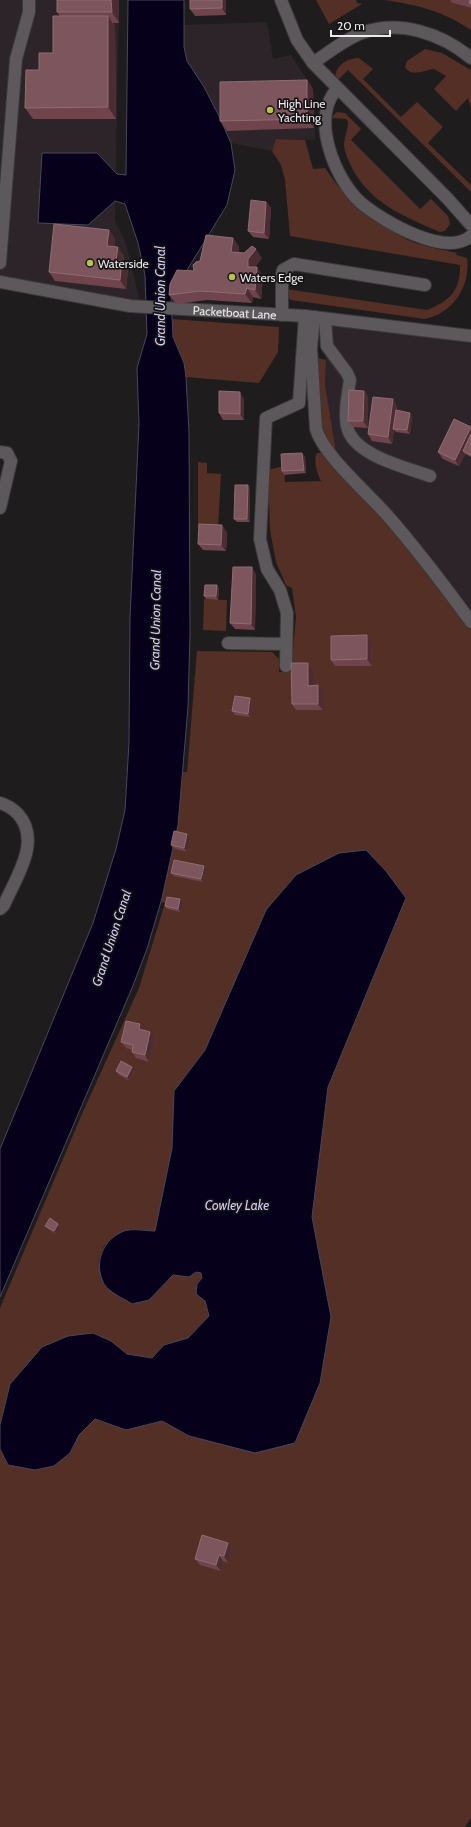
<svg xmlns="http://www.w3.org/2000/svg" width="471" height="1827" font-family="Cabin,sans-serif">
	<rect width="100%" height="100%" fill="#1f1c1e"/>
	<!-- built -->
	<path fill="#2c2429" d="M0,0H119L115,221L126,244L139,297L135,301L0,277Z
		M267,22L273,59L291,55L313,89L315,140L276,139L272,151L231,143L204,87L187,61L184,47L183,25Z
		M327,323L471,338V615L336,452L325,384Z"/>
	<!-- green -->
	<path fill="#542f25" d="M316,0H356L357,3L362,4L329,24Z
		M385,0H451L452,3L471,8V30C441,10 420,6 385,0Z
		M425,49L442,53L471,70V108L468,98L456,111L434,89L446,76L434,69C424,70 412,78 405,67L407,61Z
		M359,58L373,69L363,79L401,117L417,102L443,127L428,143L471,185V192L348,70L338,80L335,76C337,64 348,58 359,58Z
		M337,112L345,113L361,129L351,140L420,209L431,199L448,216L450,224L445,231L440,232C405,217 369,203 351,166C348,160 345,153 344,146C344,137 348,131 348,122L346,119L333,118V116Z
		M276,139L305,140L313,169L325,168C346,198 357,210 389,229C398,235 408,241 419,244C431,248 445,250 457,253L456,255L467,258C471,285 453,314 425,319L291,300L287,296L286,289L427,310C451,300 460,291 460,265L290,236L285,180L281,165L272,151Z
		M172,319L279,327L278,352L259,383L186,377L184,363L173,337Z
		M310,356L326,360L325,384L336,452L471,615V1818L465,1827H0V1449L8,1465L70,1453L79,1435L95,1419L126,1430L162,1421L189,1436L295,1443L320,1383L331,1317L312,1217L328,1087L406,898L386,871L366,850L339,853L296,875L266,910L205,1050L174,1091L172,1148L155,1231L136,1229L124,1231L117,1236L104,1246L99,1260L101,1272L149,1300L173,1275L189,1277L196,1272L202,1273V1278L197,1284L205,1301L209,1316L188,1338L164,1345L152,1358L127,1354L111,1341L10,1384L0,1425V1308L82,1114L139,988L165,903L161,902L177,825L183,772H187L197,651L272,652L279,659V672H291L296,617L292,588L286,585L276,562L270,530L268,470L284,466L285,482L321,481C317,473 313,460 317,453H321Z
		M198,462L207,463V473L221,474L218,528L201,530L198,528Z
		M204,599L227,600L226,631L203,630Z"/>
	<!-- water -->
	<path fill="#06001b" stroke="#4b4659" d="M128,0H184V47L187,61L204,87L219,116L231,143L235,170L227,205L171,296L173,337L184,363L186,377L189,432L190,634L188,707L178,825L162,898L147,949L132,988L0,1297V1149L93,923L116,849L125,810L129,743L130,618L139,424L137,368L147,334L145,275L138,243L125,204L115,201L88,225L38,223L42,153H97L117,174L126,175Z
		M366,850L386,871L406,898L328,1087L312,1217L331,1317L320,1383L295,1443L255,1453L189,1436L162,1421L126,1430L95,1419L79,1435L70,1453L54,1466L35,1470L8,1465L0,1449V1425L10,1384L42,1347L68,1336L93,1333L111,1341L127,1354L152,1358L164,1345L188,1338L209,1316L205,1301L196,1294L197,1284L202,1278L201,1273L196,1272L189,1277L173,1275L149,1300L132,1304C123,1298 110,1293 104,1284C93,1263 103,1239 124,1231C134,1228 145,1231 155,1231L172,1148L174,1091L205,1050L266,910L296,875L339,853Z"/>
	<g fill="none" stroke-linecap="round" stroke-linejoin="round">
		<defs>
			<g id="minor">
				<path d="M281,0L297,40L313,63L448,199L471,225"/>
				<path d="M313,63C328,53 345,39 362,33C400,19 442,34 471,58"/>
				<path d="M337,89C310,118 335,179 360,202C382,221 445,258 471,236"/>
				<path d="M0,263L16,59L29,12V0"/>
				<path id="s1" d="M0,282L130,306L305,316L471,336"/>
				<path d="M282,315V274L283,270L294,264L425,285"/>
				<path d="M314,317L311,348L316,429C324,456 367,492 387,515C417,549 444,585 471,622"/>
				<path d="M325,319L327,346L347,373L350,380C348,394 344,412 347,426C352,455 405,467 430,476"/>
				<path d="M0,452L7,453L11,461L0,508"/>
				<path d="M228,643L286,644"/>
				<path d="M286,666L287,613L280,590L267,569L260,539L266,418L299,403L305,316"/>
				<path d="M0,803C7,805 13,809 18,814C42,841 16,877 4,905L0,909"/>
			</g>
		</defs>
		<!-- minor casing -->
		<use href="#minor" stroke="#3b393a" stroke-width="14"/>
		<!-- minor -->
		<use href="#minor" stroke="#5c585b" stroke-width="12"/>
	</g>
	<!-- wall -->
	<path fill="#6f444c" d="M119,0V23H113L115,27L116,119H33L25,108L39,70L53,53L60,16L57,12Z
		M190,0H226V15L195,16L190,9Z
		M450,0H471V8L452,3Z
		M307,80L313,89L314,128L227,131L220,121Z
		M266,202L271,208L269,239L253,237L248,231Z
		M109,230L115,239L114,247L124,256L123,263L128,270L126,289L55,281L49,272Z
		M233,238L239,247V252L262,258L255,267L263,276L261,299L253,297L252,303L207,300L176,304L169,295L194,271L200,261Z
		M364,391L368,397V428L353,427L348,421Z
		M244,399V420H223L219,413Z
		M397,406V411L412,416L410,434L396,432L394,430L392,444L372,441L368,434Z
		M471,427V457L465,454L459,466L443,459L438,452Z
		M305,456L306,473L284,475L282,471Z
		M250,489V522H237L234,519Z
		M227,532L226,551L203,550L198,544Z
		M256,574L255,630L235,629L230,623Z
		M217,585L219,589L218,600L206,599L204,596Z
		M371,642L372,666H335L331,660Z
		M308,663L313,670V686L323,692V710H296L292,704Z
		M250,698L252,702L250,717L235,715L232,711Z
		M187,834L190,838L187,852L173,848L171,845Z
		M206,869L203,882L174,876L171,873Z
		M183,903L181,912L167,909L165,906Z
		M144,1031L150,1032L155,1038L149,1062L136,1058L132,1052V1050L126,1048L121,1042Z
		M134,1070L129,1080L119,1075L116,1071Z
		M58,1224L60,1227L56,1234L48,1229L45,1226Z
		M228,1543L232,1549L228,1563L223,1561L221,1571L200,1565L195,1559Z"/>
	<!-- shaded-wall -->
	<path fill="#4a2c32" d="M111,0H119V23L112,12Z
		M222,0H226V15L222,8Z
		M108,16L115,27L116,119L108,107Z
		M307,80L313,89L314,128L307,119Z
		M266,202L271,208L269,239L264,233Z
		M109,230L115,239L114,255L107,246Z
		M233,238L239,247L238,261L231,252Z
		M118,247L124,256L123,263L128,270L126,289L120,280L116,260Z
		M256,249L262,258L254,268L248,267V259Z
		M257,267L263,276L261,299L255,290Z
		M247,288L253,297L252,303L245,294Z
		M364,391L368,397V428L363,421Z
		M240,392L244,399V420L240,414Z
		M393,399L397,406L394,429H393L394,430L392,444L388,437Z
		M410,413L412,416L410,434L407,430Z
		M471,427V442L463,451L465,454L459,466L455,460Z
		M302,453L305,456L306,473L304,470Z
		M248,485L250,489V522L247,519Z
		M222,525L227,532L226,551L221,545Z
		M252,567L256,574L255,630L251,624Z
		M217,585L219,589L218,600L216,596Z
		M367,635L371,642L372,666L367,659Z
		M308,663L313,670V692L308,686Z
		M318,685L323,692V710L318,704Z
		M250,698L252,702L250,717L248,714Z
		M187,834L190,838L187,852L184,848Z
		M204,866L206,869L203,882L201,879Z
		M180,899L183,903L181,912L178,909Z
		M140,1024L144,1031L139,1029Z
		M150,1032L155,1038L149,1062L145,1055Z
		M132,1067L134,1070L129,1080L127,1077Z
		M58,1224L60,1227L56,1234L54,1231Z
		M228,1543L232,1549L228,1563L224,1556Z
		M219,1555L223,1561L221,1571L216,1565Z"/>
	<!-- building -->
	<path fill="#7d555d" stroke="#8e6d73" d="M57,0H111L112,12H57Z
		M190,0H222V8L190,9Z
		M470,0H471V4L469,3Z
		M53,16H108V107L25,108L26,70H39V53H53Z
		M307,80V119L220,121V82Z
		M251,200L266,202L264,233L248,231Z
		M54,224L109,230L107,246L118,247L116,260L122,261L120,280L49,272Z
		M206,235L233,238L231,252L244,253L252,246L256,249L248,259V267H257L255,290L247,288L245,294L200,291L169,295L170,284L177,270L194,271L193,265L196,262L200,261Z
		M349,390L364,391L363,421H348Z
		M219,391L240,392V414L219,413Z
		M373,397L393,399L388,437L368,434Z
		M396,410L410,413L407,430L393,429Z
		M454,419L471,427L455,460L438,452Z
		M471,434V455L463,451Z
		M302,453L304,470L282,471L281,454Z
		M235,485H248L247,519H234Z
		M199,524L222,525L221,545L198,544Z
		M233,567H252L251,624L230,623Z
		M205,585H217L216,596H204Z
		M367,635V659L331,660V636Z
		M291,663H308V686L318,685V704H292Z
		M235,696L250,698L248,714L232,711Z
		M174,831L187,834L184,848L171,845Z
		M174,860L204,866L201,879L171,873Z
		M167,897L180,899L178,909L165,906Z
		M126,1021L140,1024L139,1029L150,1032L145,1055L132,1052L133,1045L121,1042Z
		M121,1061L132,1067L127,1077L116,1071Z
		M50,1218L58,1224L54,1231L45,1226Z
		M202,1535L228,1543L224,1556L219,1555L216,1565L195,1559Z"/>
	<!-- markers -->
	<g fill="#b6c249" stroke="#161315" stroke-width="1.5">
		<circle cx="270" cy="110" r="4"/>
		<circle cx="90" cy="263" r="4"/>
		<circle cx="232" cy="277" r="4"/>
	</g>
	<g text-anchor="middle" dominant-baseline="central" stroke-width="3.5" stroke-linejoin="round" paint-order="stroke">
		<!-- poi labels -->
		<g font-size="12" fill="#eceaeb" stroke="#161315" text-anchor="start">
			<text x="278" y="103">High Line<tspan x="278" dy="14">Yachting</tspan></text>
			<text x="98" y="263">Waterside</text>
			<text x="240" y="277">Waters Edge</text>
		</g>
		<!-- street labels -->
		<g font-size="12" fill="#eceaeb" stroke="#161315">
			<text stroke="none"><textPath href="#s1" startOffset="237">Packetboat Lane</textPath></text>
		</g>
		<!-- water labels -->
		<g font-size="13" font-style="italic" fill="#d1cef8" stroke="#161315">
			<text transform="translate(160 296) rotate(-90)">Grand Union Canal</text>
			<text transform="translate(155 620) rotate(-89)">Grand Union Canal</text>
			<text transform="translate(111 938) rotate(-72)">Grand Union Canal</text>
			<text x="237" y="1205">Cowley Lake</text>
		</g>
	</g>
	<!-- scale -->
	<path d="M331 30v6h59v-6" fill="none" stroke="#eceaeb" stroke-width="2"/>
	<text x="337" y="30" font-size="12" fill="#eceaeb" stroke="#161315" stroke-width="3" paint-order="stroke">20 m</text>
</svg>
